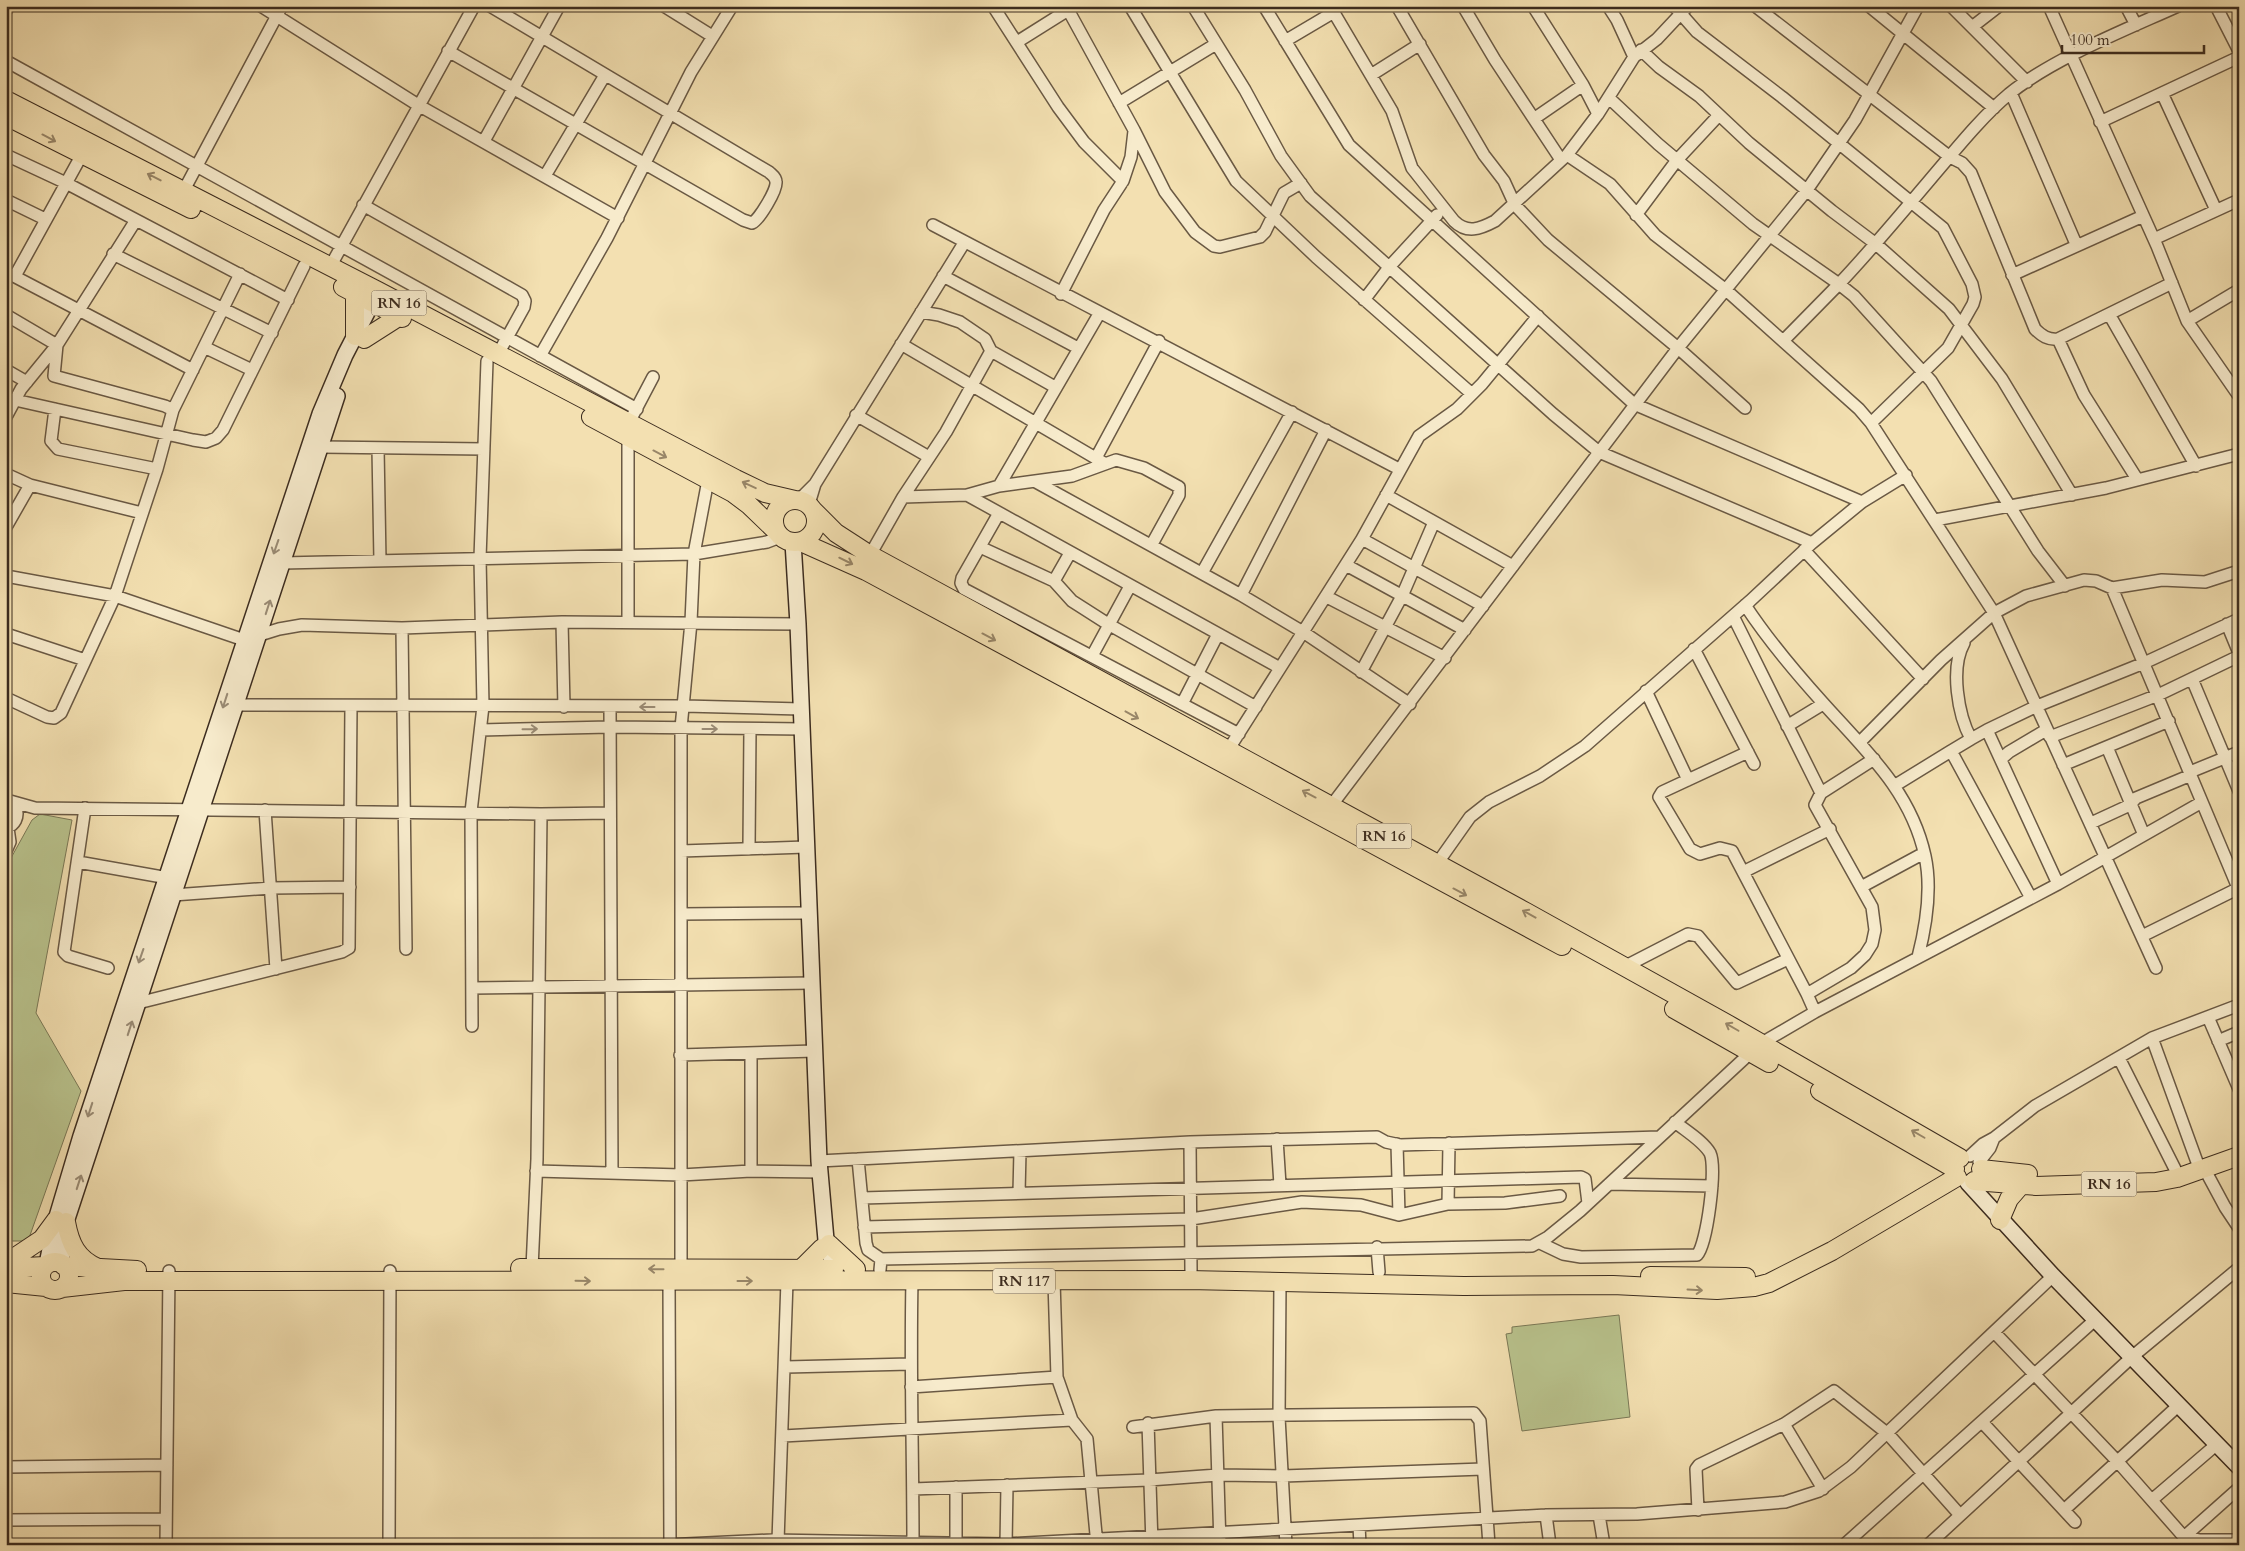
<svg xmlns="http://www.w3.org/2000/svg" width="2245" height="1551" font-family="Cardo,serif">
	<rect width="100%" height="100%" fill="#f3e0b1"/>
	<filter id="stains"><feTurbulence type="fractalNoise" baseFrequency=".004" numOctaves="4"/><feColorMatrix values="0 0 0 0 .2 0 0 0 0 .09 0 0 0 0 .02 0 0 0 .5 -.17"/></filter>
	<radialGradient id="worn" r=".72"><stop offset=".6" stop-color="#630" stop-opacity="0"/><stop offset="1" stop-color="#630" stop-opacity=".3"/></radialGradient>
	<!-- green -->
	<path fill="#b9c38d" stroke="#7a7856" d="M40,814L72,820L36,1013L81,1091L28,1241H6V867L32,820Z
		M1619,1315L1630,1417L1522,1431L1506,1334L1512,1333V1327Z"/>
	<g fill="none" stroke-linecap="round" stroke-linejoin="round">
		<defs>
			<path id="street" d="M261,6L418,105L618,218
				M664,6L712,36
				M993,6L1058,107L1084,142L1123,181L1104,210L1061,294
				M1066,6L1134,130L1165,192L1195,232L1214,246L1220,247L1260,237L1265,232L1284,193L1301,183
				M1130,6L1236,181L1316,257L1472,394
				M1193,6L1245,90L1281,156L1310,196L1553,414L1599,452L1812,543
				M1264,6L1349,145L1634,404L1862,502
				M1330,6L1392,111L1412,168L1454,221C1467,234 1480,229 1495,221L1567,155L1598,114L1634,57L1657,39L1688,6
				M1397,6L1484,155L1504,181L1515,205L1548,240L1678,348L1745,408
				M1463,6L1495,60L1561,160
				M1533,6L1583,85L1598,114
				M1608,6L1617,20L1634,57
				M1674,6L1697,32L1782,97L1943,228L1972,284L1975,297L1973,304L1948,348L1871,423
				M1755,6L1950,157L1962,163L1971,173L2035,329C2042,336 2048,340 2058,339L2172,283
				M1869,6L1994,108
				M1951,6L2027,82
				M2049,6L2157,246L2187,321L2239,396
				M2126,6L2136,25
				M2216,6L2239,51
				M6,11L9,6
				M1972,27L1999,6
				M1285,41L1334,12
				M1017,42L1068,10
				M1641,50L1659,67L1699,96L1749,143L1832,211L1876,244L1949,309L2002,379L2072,495
				M448,51L743,220L752,223C759,220 777,190 776,182C776,177 772,175 769,172L490,6
				M6,61L637,409
				M1371,75L1420,44
				M2011,93L2076,244
				M2162,93L2216,210
				M1609,98L1658,144L1753,224L1839,284C1874,247 1906,208 1939,169C1961,143 1983,116 2009,94C2054,58 2125,30 2178,6
				M1119,103L1216,44
				M1535,118L1583,85
				M2100,122L2239,57
				M484,141L559,6
				M6,155L66,183L288,300
				M1567,155L1610,184L1655,235L1726,290L1859,409L1871,423L1994,613L2156,968
				M545,176L605,75
				M1123,181L1131,157L1134,131
				M183,192L282,6
				M6,200L45,219
				M363,205L522,295L525,301L524,307L498,354
				M1636,215L1677,160L1719,115
				M933,225L1399,469
				M2154,239L2239,200
				M113,254L272,333
				M330,267L474,6
				M6,272L193,370
				M2012,275L2143,216
				M15,276L85,149
				M943,276L1078,348
				M1364,300L1390,266L1437,215
				M921,312L939,315L960,322L985,339L991,351L1055,387
				M2109,314L2196,466
				M6,315L57,345L54,376L165,406L173,410
				M2187,321L2239,290
				M2058,339L2084,395L2137,479
				M1783,341L1839,284L1854,296L1931,381L2038,551L2065,586
				M901,344L1104,463
				M204,347L252,370
				M540,356L607,238L691,72L732,6
				M6,370L27,382
				M15,400L193,440L206,442L216,438L223,430L304,266
				M55,409L51,441L58,449L157,469
				M633,415L653,377
				M856,415L929,457
				M6,417L21,389L57,345L136,220
				M628,433V622
				M321,447L484,449
				M378,448L380,561
				M1096,458L1159,341
				M6,474L30,485L142,513
				M1036,482L1241,595L1303,632L1410,704
				M815,484L964,243
				M999,486L1099,314
				M967,495L1280,668
				M1386,495L1513,566
				M903,497L946,432L991,351
				M799,500L815,484L809,504
				M999,513L962,578L961,583L964,589L1239,734
				M1935,520L2106,488L2239,454
				M6,527L30,485
				M1362,539L1483,606
				M980,547L1054,581L1072,601L1108,624L1256,707
				M1804,550L1923,679
				M870,555L903,497L967,495L999,486L1072,476L1116,460L1144,468L1179,487V495L1152,544
				M282,563L694,554L767,542L780,537
				M1346,565L1465,630
				M1202,573L1292,412
				M6,576L115,596L244,640L279,629L302,625L402,628L562,622L798,624
				M1054,581L1070,553
				M2112,588L2239,890
				M1241,595L1326,430
				M1327,597L1445,658
				M1745,605C1768,640 1795,672 1823,703C1865,750 1911,791 1925,856C1932,888 1926,926 1918,957
				M1733,616L1821,793L1874,759
				M562,622L564,707
				M2227,624L2239,653
				M402,628L406,949
				M6,634L85,660
				M1964,643C1950,668 1958,715 1971,739L1987,730L2058,884
				M1694,649L1754,764
				M1092,656L1130,586
				M1361,672L1402,596L1434,522
				M2192,679L2239,791
				M1646,691L1688,780
				M6,698L47,717L54,718L61,713L115,596L157,469L173,410L240,274
				M1182,704L1218,634
				M236,705L684,706L801,709
				M610,707L612,1172
				M1787,726L1823,704
				M481,730L610,727L802,729
				M1987,730L2037,706L2144,663L2239,619
				M1971,739L1951,751L2031,898
				M1860,742L1941,660L1994,613L2026,596L2084,580L2096,581L2112,588L2162,580L2205,582L2239,571
				M2107,747L2144,835
				M1748,752L1662,792L1659,797L1690,849L1700,854L1720,848L1732,851L1807,994
				M1225,755L1362,539L1419,436L1457,409L1482,384L1538,316
				M2001,759L2009,752L2046,730L2050,737L2158,695L2239,656
				M2063,765L2169,721
				M2190,772L2239,752
				M1894,786L1951,751
				M10,801L35,808L541,814L610,813
				M1331,806L1678,348L1807,190L1855,120L1918,6
				M85,808L64,952L68,956L108,968
				M265,810L276,969
				M2091,823L2130,805L2136,798L2191,775
				M6,828C15,825 19,817 16,808L9,801
				M749,849L750,729
				M6,851L10,842L8,828
				M681,851L806,847
				M78,862L168,878
				M1434,868L1470,817L1489,802L1540,776L1585,746L1750,601L1812,543L1862,502L1906,475
				M1743,872L1830,829
				M1861,887L1924,853
				M173,895L271,888L350,887
				M681,914L809,913
				M2142,936L2239,888
				M1624,967L1688,934L1698,936L1737,983L1788,959
				M472,988L812,983
				M138,1003L342,952L349,948L351,706
				M1815,1012L1807,994L1851,968L1865,955L1872,944L1875,930L1872,907L1815,805L1821,793
				M2208,1017L2239,1089
				M472,1026L471,812L483,706L480,558L487,361
				M2152,1038L2197,1162
				M2218,1041L2239,1032
				M751,1054V1171
				M680,1055L815,1051
				M2119,1058L2175,1169
				M1994,1138L2035,1106L2152,1038L2239,1005
				M1277,1139L1280,1185
				M1190,1142L1191,1271
				M1397,1144L1399,1215
				M1970,1156L1983,1144L1994,1138L1990,1148L1979,1162
				M858,1159L866,1243L868,1250L881,1259
				M819,1161L1190,1142L1377,1137L1386,1142L1400,1145L1659,1137
				M2204,1168L2225,1207L2239,1228
				M536,1171L681,1175L751,1171L820,1172
				M1609,1184L1712,1186
				M1019,1193L1020,1151
				M862,1198L1581,1177L1585,1179L1588,1203
				M1448,1204L1449,1143
				M864,1227L1191,1219L1302,1202L1361,1205L1399,1215L1448,1204L1505,1203L1560,1196
				M1540,1243L1563,1254L1581,1257L1697,1255C1707,1244 1717,1168 1710,1153C1703,1141 1686,1131 1675,1122
				M1377,1247L1379,1272
				M532,1268L537,1159L541,814
				M681,1269V728L691,622L694,554L708,480
				M880,1270L881,1259L1532,1246L1548,1237L1580,1211L1760,1044L1815,1012L2058,884L2202,802
				M912,1281C910,1369 913,1457 913,1545
				M1054,1281L1057,1377L1072,1420L1087,1439L1097,1545
				M669,1282L670,1545
				M1280,1283L1279,1417L1286,1545
				M1994,1332L2118,1462L2184,1537L2199,1540H2239
				M786,1367L910,1364
				M911,1387L1057,1377
				M1216,1416L1220,1545
				M1982,1422L2075,1522
				M1148,1423L1152,1544
				M1784,1424L1823,1489
				M1133,1427L1216,1416L1474,1413L1480,1421L1489,1545
				M783,1436L1072,1420
				M6,1467L167,1465
				M956,1487V1545
				M913,1489L1149,1480L1218,1475L1283,1476L1483,1469
				M2153,1499L2217,1444
				M1698,1510L1696,1469L1699,1465L1784,1424L1834,1391L1888,1434L1960,1515
				M2064,1510L2179,1405
				M1546,1515L1550,1545
				M1599,1515L1604,1545
				M6,1520L165,1519
				M1359,1525L1360,1545
				M2184,1537L2239,1488
				M778,1541L787,1281
				M166,1545L169,1271
				M389,1545L390,1271
				M665,1545L772,1540L1006,1544L1546,1515L1637,1514L1785,1502L1819,1491L1851,1467L2053,1276
				M1006,1545L1007,1485
				M1844,1545L2096,1319
				M1928,1545L2133,1356L2239,1268"/>
			<path id="secondary" d="M793,542L798,624L819,1161L826,1240L830,1248L833,1281
				M1968,1183L2053,1276L2239,1467
				M61,1263L66,1222L337,396
				M47,1264L56,1220L81,1136L320,414L345,355L377,293"/>
			<path id="primary" d="M6,100L378,291L736,479L765,493L795,500
				M6,116L191,209
				M343,287L402,318
				M355,293V336
				M364,339L400,316
				M591,417L733,493L749,505L776,531
				M774 521a21 21 0 1 1 42 0a21 21 0 1 1-42 0Z
				M812,509L836,533L870,555L1526,912L1731,1026L1960,1158
				M801,542L866,571L1562,946
				M1674,1009L1769,1063
				M1820,1091L1955,1169
				M1981,1169L2028,1174
				M1974,1181L2036,1186L2156,1182L2177,1178L2239,1156
				M2000,1220L2009,1199L2022,1184
				M66,1222C70,1244 77,1259 98,1268
				M829,1244L856,1269
				M41 1276a14 14 0 1 1 28 0a14 14 0 1 1-28 0Z
				M6,1263L42,1239L56,1220
				M64,1266L137,1270
				M6,1268L45,1266
				M520,1268L834,1269
				M802,1268L822,1248
				M1650,1276L1746,1277
				M6,1283L46,1287
				M62,1288L124,1281L1188,1280L1464,1286L1613,1285L1717,1290L1754,1287L1769,1283L1832,1251L1957,1177"/>
		</defs>
		<!-- street casing -->
		<use href="#street" stroke="#6a5944" stroke-width="14"/>
		<!-- secondary casing -->
		<use href="#secondary" stroke="#3c2c1f" stroke-width="18"/>
		<!-- primary casing -->
		<use href="#primary" stroke="#3c2c1f" stroke-width="20"/>
		<!-- street -->
		<use href="#street" stroke="#f7ebcc" stroke-width="11"/>
		<!-- secondary -->
		<use href="#secondary" stroke="#f7ebcc" stroke-width="15"/>
		<!-- primary -->
		<use href="#primary" stroke="#f3e0b1" stroke-width="18"/>
	</g>
	<!-- one-way arrows -->
	<defs><path id="oneway-shaft" d="M-6 0H5M1.5-3L5.5 0L1.5 3" fill="none" stroke-width="1.6" stroke-linecap="round" stroke-linejoin="round" transform="scale(1.25)"/></defs>
	<g stroke="#988668">
		<use href="#oneway-shaft" transform="translate(49 138) rotate(28)"/>
		<use href="#oneway-shaft" transform="translate(154 177) rotate(-153)"/>
		<use href="#oneway-shaft" transform="translate(660 454) rotate(28)"/>
		<use href="#oneway-shaft" transform="translate(749 485) rotate(-155)"/>
		<use href="#oneway-shaft" transform="translate(846 561) rotate(26)"/>
		<use href="#oneway-shaft" transform="translate(989 637) rotate(28)"/>
		<use href="#oneway-shaft" transform="translate(1132 715) rotate(29)"/>
		<use href="#oneway-shaft" transform="translate(1309 794) rotate(-152)"/>
		<use href="#oneway-shaft" transform="translate(1460 892) rotate(28)"/>
		<use href="#oneway-shaft" transform="translate(1529 914) rotate(-151)"/>
		<use href="#oneway-shaft" transform="translate(1732 1027) rotate(-150)"/>
		<use href="#oneway-shaft" transform="translate(1918 1134) rotate(-150)"/>
		<use href="#oneway-shaft" transform="translate(656 1269) rotate(-179)"/>
		<use href="#oneway-shaft" transform="translate(583 1281) rotate(1)"/>
		<use href="#oneway-shaft" transform="translate(745 1281)"/>
		<use href="#oneway-shaft" transform="translate(1695 1290) rotate(3)"/>
	</g>
	<g stroke="#9a8c76">
		<use href="#oneway-shaft" transform="translate(276 547) rotate(109)"/>
		<use href="#oneway-shaft" transform="translate(268 607) rotate(-72)"/>
		<use href="#oneway-shaft" transform="translate(225 701) rotate(108)"/>
		<use href="#oneway-shaft" transform="translate(647 707) rotate(180)"/>
		<use href="#oneway-shaft" transform="translate(530 729) rotate(-1)"/>
		<use href="#oneway-shaft" transform="translate(710 729)"/>
		<use href="#oneway-shaft" transform="translate(141 956) rotate(109)"/>
		<use href="#oneway-shaft" transform="translate(130 1028) rotate(-72)"/>
		<use href="#oneway-shaft" transform="translate(90 1110) rotate(108)"/>
		<use href="#oneway-shaft" transform="translate(79 1182) rotate(-72)"/>
	</g>
	<g text-anchor="middle" dominant-baseline="central" stroke-width="4" stroke-linejoin="round" paint-order="stroke">
		<!-- shield labels -->
		<g fill="#f7ebcc" stroke="#746553" stroke-width="1">
			<rect x="371.5" y="290.5" width="55" height="25" rx="4"/>
			<rect x="1356.5" y="823.5" width="55" height="25" rx="4"/>
			<rect x="2081.5" y="1171.5" width="55" height="25" rx="4"/>
			<rect x="993" y="1268.5" width="62" height="25" rx="4"/>
		</g>
		<g font-size="15" font-weight="bold" fill="#3c2c1f">
			<text x="399" y="303">RN 16</text>
			<text x="1384" y="836">RN 16</text>
			<text x="2109" y="1184">RN 16</text>
			<text x="1024" y="1281">RN 117</text>
		</g>
	</g>
	<!-- margin -->
	<rect width="2245" height="1551" fill="none" stroke="#f3e0b1" stroke-width="25"/>
	<rect x="8" y="8" width="2230" height="1536" fill="none" stroke="#3c2c1f" stroke-width="2.5"/>
	<rect x="12" y="12" width="2220" height="1526" fill="none" stroke="#3c2c1f"/>
	<!-- scale -->
	<path d="M2062 45v8h142v-8" fill="none" stroke="#3c2c1f" stroke-width="2.5"/>
	<text x="2070" y="45" font-size="15" fill="#3c2c1f" stroke="#f7ebcc" stroke-width="4" paint-order="stroke">100 m</text>
	<rect width="100%" height="100%" filter="url(#stains)"/>
	<rect width="100%" height="100%" fill="url(#worn)"/>
</svg>
